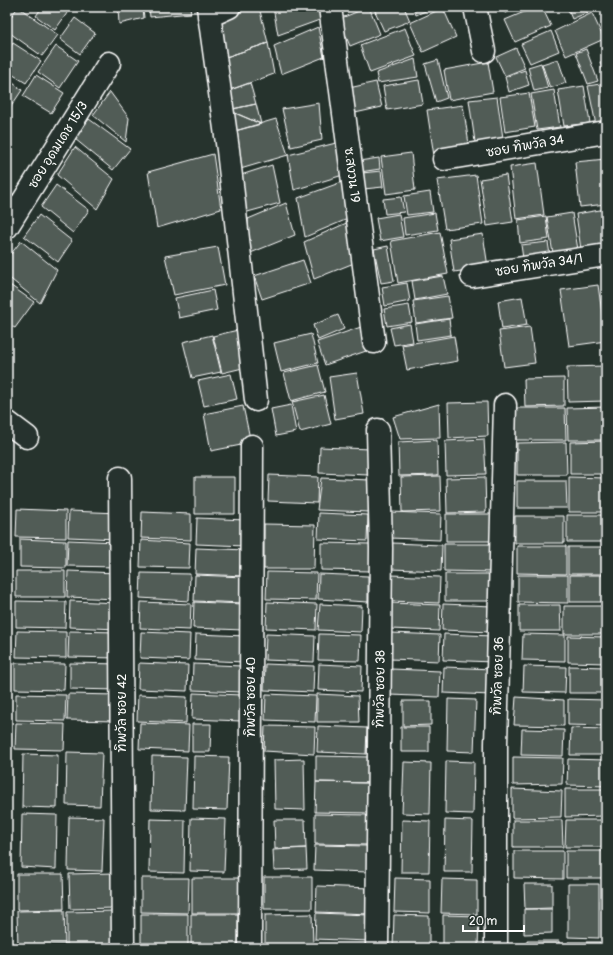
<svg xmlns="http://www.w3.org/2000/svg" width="613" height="955" font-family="Pangolin,'Playpen Sans Thai',sans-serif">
	<rect width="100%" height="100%" fill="#26332d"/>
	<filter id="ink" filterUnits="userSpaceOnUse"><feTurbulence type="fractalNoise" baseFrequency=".025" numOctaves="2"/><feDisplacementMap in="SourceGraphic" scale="8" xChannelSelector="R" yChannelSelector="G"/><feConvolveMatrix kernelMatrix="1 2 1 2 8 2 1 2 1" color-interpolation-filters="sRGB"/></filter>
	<g filter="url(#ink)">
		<!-- building -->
		<path fill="#515c57" stroke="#fff" d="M18,7L58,35L42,56L7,31V22Z
			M42,7H67L70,9L55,30L36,16Z
			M118,7H143L144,18L119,24Z
			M149,7H190L191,13L150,17Z
			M252,7H259L268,43L223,58L217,21Z
			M273,7H323L325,18L278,35Z
			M369,7L380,34L350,46L339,19Z
			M379,7H404L410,21L384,31L374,9Z
			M413,7H435L416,15Z
			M503,7H521L505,13Z
			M536,7H542L551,26L515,42L505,20Z
			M567,7H600L572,19Z
			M443,8L456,37L423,52L410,23Z
			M592,13L604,39L566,56L555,31Z
			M75,18L95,33L80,54L60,39Z
			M318,27L324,57L281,74L274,46Z
			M405,28L416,56L370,73L360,45Z
			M551,31L559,51L530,63L521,44Z
			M13,43L41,61L26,83L7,71V52Z
			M268,43L274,74L227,91L223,58Z
			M56,46L78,61L60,88L38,72Z
			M516,48L525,68L505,76L496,57Z
			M586,49L598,81L588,84L576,53Z
			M415,59L418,77L378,83L376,73Z
			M558,59L566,83L550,88L542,64Z
			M438,60L447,98L436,102L425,64Z
			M606,60V81L600,62Z
			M488,62L493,92L449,100L444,70Z
			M541,63L548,88L534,91L528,67Z
			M525,70L529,85L509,92L505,77Z
			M36,75L64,93L51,113L23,96Z
			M9,80L22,90L8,111L7,84Z
			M419,80L423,104L387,110L383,86Z
			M376,82L382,107L355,113L349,88Z
			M250,83L256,104L228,110L227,91Z
			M606,83V128L597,130L588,86Z
			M584,86L590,123L564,126L558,90Z
			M554,90L560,127L537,130L531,94Z
			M110,92L129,118L126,142L93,115Z
			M529,93L535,127L505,132L500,97Z
			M497,97L504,145L476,149L469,100Z
			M319,103L322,140L291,147L282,109Z
			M256,104L261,124L228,110Z
			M463,105L470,151L434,156L427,110Z
			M228,110L261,124L235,131Z
			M89,119L130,149L113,170L75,139Z
			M276,119L288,155L237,170L235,131Z
			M336,143L343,175L294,190L288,155Z
			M75,147L114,179L97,209L57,175Z
			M411,153L415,190L386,194L381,157Z
			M213,154L221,209L157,228L148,172Z
			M379,158L380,169L360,172L359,161Z
			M606,159V204L580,207L575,162Z
			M537,163L544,215L516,219L510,167Z
			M272,165L280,203L244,213L241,175Z
			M381,171L383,187L364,189L362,173Z
			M476,175L483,224L445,229L437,180Z
			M506,175L513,222L487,226L480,179Z
			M342,182L350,218L305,237L298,198Z
			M56,185L89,210L73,233L41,207Z
			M430,192L433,212L407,215L404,196Z
			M401,197L404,212L385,214L383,199Z
			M286,203L295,235L248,254V219Z
			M606,209V253L582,257L576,214Z
			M435,213L438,230L405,235L403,218Z
			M572,213L579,256L554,260L547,217Z
			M399,214L403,237L380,241L376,218Z
			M39,215L72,241L58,262L24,236Z
			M546,216L549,239L520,243L518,220Z
			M351,221L359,261L314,279L304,242Z
			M440,232L448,274L398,283L391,241Z
			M483,234L488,267L454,272L449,239Z
			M21,241L57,270L40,303L7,276V259Z
			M548,242L551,261L524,265L521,245Z
			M388,246L394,281L381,283L374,249Z
			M218,247L225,285L174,295L165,256Z
			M303,260L311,283L262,299L254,276Z
			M443,276L447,294L415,300L412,281Z
			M7,283L34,302L15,328L7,324Z
			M407,283L410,301L385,306L382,287Z
			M598,285L606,341L569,346L561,290Z
			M213,290L217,310L179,318L175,298Z
			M448,296L452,318L416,323L413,301Z
			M522,297L527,325L502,329L498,301Z
			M409,305L412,322L387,326L384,309Z
			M338,315L344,329L318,340L313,325Z
			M449,319L451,335L417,340L415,324Z
			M410,324L413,342L394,345L390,328Z
			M364,326L372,349L325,365L317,342Z
			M530,327L535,363L504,367L499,331Z
			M242,329L251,366L222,373L213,336Z
			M311,334L318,363L281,372L274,343Z
			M212,335L221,372L192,378L183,342Z
			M454,336L458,361L407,370L402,345Z
			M318,365L325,392L291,401L284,373Z
			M606,366V401L568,402L567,367Z
			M357,373L364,414L335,419L329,377Z
			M231,374L237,399L204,406L198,381Z
			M564,378V406L525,407L524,379Z
			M324,395L331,424L300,432L292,402Z
			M487,402L488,436L449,438L448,403Z
			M439,404L440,438L400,439L393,417Z
			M291,405L296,432L276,436L271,409Z
			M243,406L251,443L211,451L204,414Z
			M606,407V440H568L567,408Z
			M515,408H565L566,440H516Z
			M484,439L486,474L446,475L445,441Z
			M437,440L438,475L399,476L398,442Z
			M606,441V474H570V442Z
			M566,442L567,475H517V443Z
			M320,447L370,449L369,475L319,473Z
			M269,475L318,477L317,503L268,501Z
			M440,476L441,511L402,512L401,477Z
			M195,477H235V514H195Z
			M485,477L486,512L447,513L446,478Z
			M569,477L606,478V512H569Z
			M321,478L370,480L369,512L317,510Z
			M517,481H566L567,508H517Z
			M17,509L66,511V538L16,537Z
			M69,511L119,513L118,539L68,537Z
			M142,512L191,514V540L141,538Z
			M391,512L441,514L440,540L390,538Z
			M319,513L368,515L367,541L318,539Z
			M446,514H496V541H446Z
			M567,515H606V542H567Z
			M515,516H564V543H515Z
			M197,518L246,520L245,546L196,544Z
			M264,524L315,525L314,569H264Z
			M20,539L66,541V568L20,567Z
			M68,540L118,542L117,567L67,566Z
			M141,540L190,543L189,568L140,567Z
			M321,543L371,544V571L321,570Z
			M392,543L442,545L441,571L391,569Z
			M444,544H494L493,572L444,571Z
			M517,546H566V574L517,573Z
			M568,547H606V574H568Z
			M196,548L246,550L245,576L195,574Z
			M16,571H65V597H16Z
			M68,571L117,573V599L67,597Z
			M267,572L317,573L316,600L266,599Z
			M141,573L190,574L189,601L140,598Z
			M319,574L368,576V602L318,599Z
			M445,574H494V601H445Z
			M195,575L245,577L244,603L194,601Z
			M391,575L440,577L439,603L390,601Z
			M518,575H568V603L518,602Z
			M570,575H606V602H570Z
			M16,601L66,602L65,628L16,627Z
			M70,601L119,603L118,629L69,627Z
			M141,602L191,604L190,630L140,628Z
			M194,602L244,604L243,630L193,628Z
			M267,602L317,604L316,630L266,628Z
			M391,603L440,605L439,631L390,629Z
			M320,604L362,606L361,632L318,630Z
			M443,604L493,606L492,632L442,630Z
			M519,605H560L561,631H519Z
			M564,606H606V634H564Z
			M17,631L66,632V658L16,657Z
			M69,631L118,632V658L68,657Z
			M141,632L190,634L189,660L140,658Z
			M391,633L440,635L439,661L390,659Z
			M196,634L246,636L245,662L195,660Z
			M266,634L315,636L314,662L265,660Z
			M319,634L361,635L360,661L318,660Z
			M444,634L493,636V662L443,660Z
			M523,634L565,635V661L522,660Z
			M568,636L606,637V663L568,662Z
			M15,663L65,664L64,690L15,689Z
			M70,663L120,664L119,690L70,689Z
			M139,663L188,665L187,691L138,689Z
			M193,664L242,666L241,692L192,690Z
			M265,664L314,666L313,692L264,690Z
			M319,664L362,666L361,692L318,690Z
			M524,666L566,667L565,693L523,692Z
			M569,666L606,667V693H569Z
			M444,667L493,669L492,695L443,693Z
			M391,669L440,671L439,697L390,695Z
			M193,693L242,695L241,721L192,719Z
			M16,694L66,695L65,721L16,720Z
			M68,694L117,695V721L67,720Z
			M266,694L316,696L315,722L265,720Z
			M317,694L358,696L359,722H317Z
			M138,695L187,697L186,723L137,721Z
			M516,697L564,700V726L514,725Z
			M448,699L476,700L474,752L447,751Z
			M568,699L606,700V726L568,725Z
			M403,701H431V725L403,726Z
			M16,723L65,724L64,750L15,749Z
			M140,723L189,725L188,751L139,749Z
			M192,724H211L210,752H192Z
			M265,726L315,727L314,754L264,751Z
			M318,726L367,728L366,754L317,752Z
			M401,727H429V752H401Z
			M571,728L606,729V755H570Z
			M522,729L564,730L563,756L521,755Z
			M67,752L102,753L100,806L66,805Z
			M23,754L58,755L57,808L22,807Z
			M152,756L187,757L185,810L151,809Z
			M194,756L229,757L227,810L193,809Z
			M316,756L370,757V783L316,782Z
			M513,757L563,758L562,784L513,785Z
			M304,759L305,810L275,809L274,760Z
			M568,759L606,760V786L567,785Z
			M446,761L474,762L473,814L445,813Z
			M404,762L431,763L430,814L402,813Z
			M316,782L370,783L369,813L315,812Z
			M512,789L562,791L561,817L512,818Z
			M565,789H606V816L565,817Z
			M22,814L57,815L56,869L21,867Z
			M315,814L369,815V845L315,844Z
			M69,817L104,818L102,871L68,870Z
			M191,818L226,819L224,872L190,871Z
			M150,819L185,820L184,873L149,872Z
			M274,820H305L306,848L275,849Z
			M402,820L430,821L429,872H401Z
			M445,820L473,821L472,872H444Z
			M513,820H562L563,847H513Z
			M566,820H606V847H565Z
			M315,845L369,846L368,872L314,870Z
			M306,848L307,869L274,870L273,850Z
			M514,851H563V879L514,878Z
			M566,851H606V878H566Z
			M116,873V908L70,909L69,874Z
			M17,874H63L64,909L17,910Z
			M264,877H312V909H264Z
			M141,878H189L188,913L141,912Z
			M192,878H239V913H192Z
			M395,878L430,879V913L394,912Z
			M442,879L477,880V914L441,913Z
			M524,884H552V908L525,909Z
			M568,884H599V938L568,937Z
			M317,886L370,888V914L316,912Z
			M524,909H552V933L524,934Z
			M64,910L65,945L18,946L17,911Z
			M113,911L114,947L67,948V912Z
			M316,913L370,915L369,941L315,939Z
			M141,914H188V948H141Z
			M191,914H238V948H191Z
			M312,914L313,946L265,947V915Z
			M394,915L429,916V948H393Z
			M443,915L479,916L478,948H443Z
			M527,941H559V948H527Z
			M568,942H600V948H568Z
			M21,947H58V948H21Z"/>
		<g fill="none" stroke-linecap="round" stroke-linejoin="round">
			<defs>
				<path id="minor" d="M208,7L228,150L256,400
					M330,7L374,342
					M475,7L484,51
					M209,16L229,7
					M444,159L606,132
					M7,227L109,63
					M472,276L606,255
					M7,422L27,437
					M120,478L123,948
					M250,948L252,446
					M377,948L381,548L378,430
					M496,948V744L505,405"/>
			</defs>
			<!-- minor casing -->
			<use href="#minor" stroke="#fff" stroke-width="25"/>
			<!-- minor -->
			<use href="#minor" stroke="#26332d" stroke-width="22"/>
		</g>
	</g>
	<g text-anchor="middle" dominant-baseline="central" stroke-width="3" stroke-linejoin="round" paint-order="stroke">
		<!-- street labels -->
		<g font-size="13" fill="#fff" stroke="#26332d">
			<text transform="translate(58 145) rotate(-58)">ซอย อุดมเดช 15/3</text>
			<text transform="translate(525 146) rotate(-10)">ซอย ทิพวัล 34</text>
			<text transform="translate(352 175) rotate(83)">ซ.สงวน 19</text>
			<text transform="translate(539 265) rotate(-9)">ซอย ทิพวัล 34/1</text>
			<text transform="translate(498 676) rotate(-88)">ทิพวัล ซอย 36</text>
			<text transform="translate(380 689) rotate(-89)">ทิพวัล ซอย 38</text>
			<text transform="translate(251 697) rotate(-90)">ทิพวัล ซอย 40</text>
			<text transform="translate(122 713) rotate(-90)">ทิพวัล ซอย 42</text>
		</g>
	</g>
	<!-- margin -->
	<rect width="613" height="955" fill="none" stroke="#26332d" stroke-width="24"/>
	<rect x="12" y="12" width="589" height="931" fill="none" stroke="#fff" stroke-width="1.5" filter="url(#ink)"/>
	<!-- scale -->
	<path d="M463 925v6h61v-6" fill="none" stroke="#ffffff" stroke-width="2"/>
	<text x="469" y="925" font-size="12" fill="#ffffff" stroke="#26332d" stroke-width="3" paint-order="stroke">20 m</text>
</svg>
